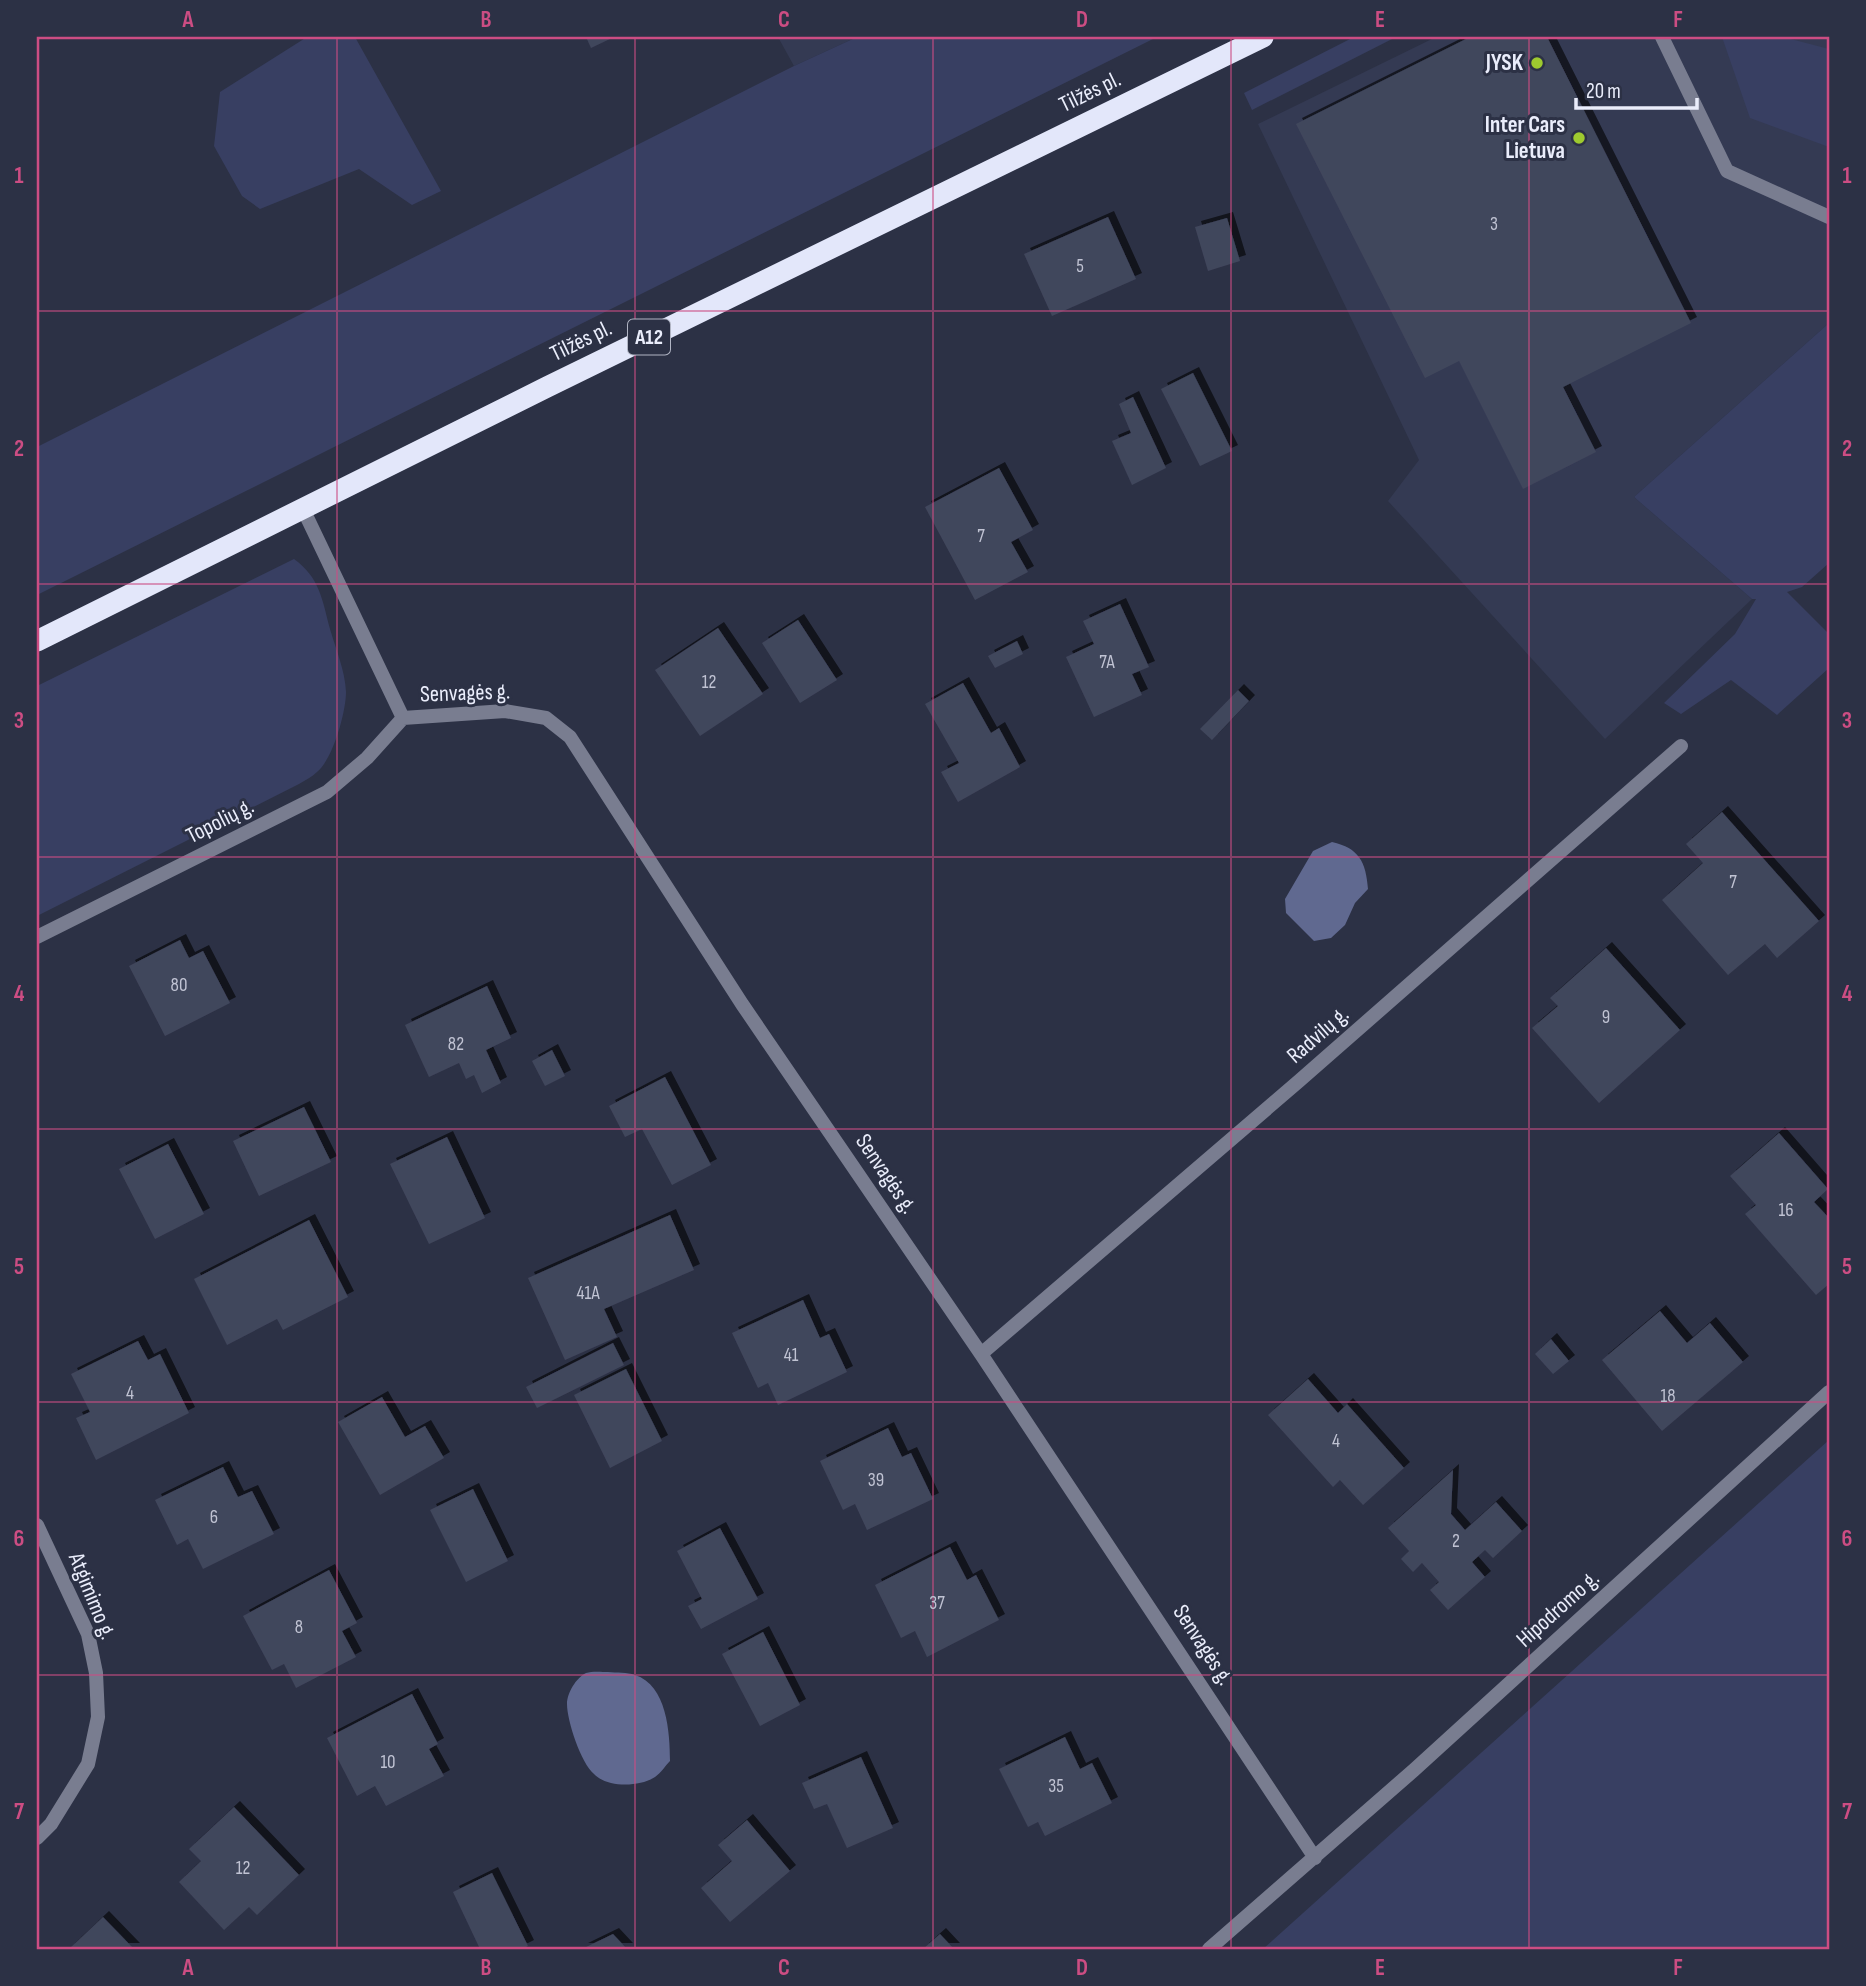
<svg xmlns="http://www.w3.org/2000/svg" width="1866" height="1986" font-family="'Sofia Sans Condensed',sans-serif">
	<defs>
		<filter id="shadow"><feDropShadow dx="6" dy="-6" stdDeviation="0" flood-color="#0009"/></filter>
	</defs>
	<rect width="100%" height="100%" fill="#2c3145"/>
	<!-- built -->
	<path fill="#343a53" d="M778,37H857L794,66Z
		M1436,37H1829V323L1634,497L1752,599L1605,739L1388,501L1419,460L1258,124Z"/>
	<!-- green -->
	<path fill="#383f62" d="M307,37H355L441,191L412,205L359,169L260,209L242,196L214,146L220,92Z
		M857,37H1157L37,595V447L794,66Z
		M1354,37H1396L1252,110L1244,93Z
		M1722,37H1783L1829,49V147L1750,118Z
		M1829,323V563L1802,587L1787,592L1829,634V668L1777,715L1731,680L1681,714L1664,703L1735,634L1756,599H1752L1634,497Z
		M294,559C320,578 322,599 330,629C336,650 345,670 346,692C346,712 333,759 317,772C312,777 305,780 299,784L37,916V686Z
		M1829,1440V1949H1263Z"/>
	<!-- water -->
	<path fill="#606990" d="M1332,842C1359,848 1366,862 1368,889L1355,903L1345,925L1331,938L1314,941L1286,913L1285,899L1313,851Z
		M608,1672C617,1673 627,1672 635,1675C667,1685 670,1733 670,1761C665,1766 661,1773 655,1777C640,1787 607,1788 594,1774C581,1763 567,1721 567,1704C567,1693 576,1678 586,1673C592,1671 602,1672 608,1672Z"/>
	<!-- building -->
	<path fill="#41465c" filter="url(#shadow)" d="M586,37H614L591,48Z
		M1470,37H1547L1691,323L1563,387L1596,452L1523,489L1459,361L1425,378L1296,124Z
		M1108,217L1136,279L1052,316L1024,254Z
		M1227,218L1240,261L1208,271L1195,227Z
		M1193,373L1232,451L1200,466L1161,389Z
		M1133,397L1166,468L1132,485L1112,441L1131,433L1119,404Z
		M999,468L1033,530L1011,542L1028,572L975,600L925,507Z
		M1120,604L1149,667L1132,674L1142,695L1094,717L1066,657L1094,644L1083,621Z
		M798,620L837,680L800,703L762,643Z
		M718,628L763,694L700,736L655,670Z
		M1017,641L1023,654L995,668L988,656Z
		M963,683L991,733L999,728L1020,767L958,802L941,772L959,763L925,704Z
		M1238,690L1249,701L1212,740L1200,729Z
		M1722,812L1819,921L1777,958L1765,944L1728,975L1662,900L1703,863L1686,844Z
		M180,940L189,958L203,951L230,1003L165,1036L129,966Z
		M1606,948L1680,1030L1599,1103L1532,1028L1558,1006L1550,998Z
		M487,986L511,1038L486,1050L501,1083L482,1093L474,1075L466,1079L459,1063L429,1077L405,1025Z
		M552,1050L565,1076L545,1086L532,1061Z
		M665,1077L711,1165L672,1185L642,1129L625,1137L609,1106Z
		M304,1107L331,1162L259,1196L233,1141Z
		M1779,1133L1828,1189L1814,1202L1829,1218V1284L1816,1295L1745,1214L1756,1205L1730,1176Z
		M447,1137L485,1218L429,1244L390,1164Z
		M168,1144L204,1214L155,1239L119,1169Z
		M670,1215L694,1270L604,1309L617,1337L565,1360L528,1278Z
		M309,1220L348,1297L283,1330L277,1319L227,1345L194,1279Z
		M803,1300L820,1338L829,1334L847,1372L778,1405L768,1383L758,1388L732,1333Z
		M1660,1311L1687,1343L1710,1323L1743,1362L1662,1431L1602,1360Z
		M1551,1339L1569,1361L1553,1374L1535,1354Z
		M138,1341L148,1360L160,1354L189,1413L96,1460L76,1418L90,1412L71,1374Z
		M613,1343L624,1365L537,1408L526,1387Z
		M626,1369L662,1441L610,1468L574,1395Z
		M1308,1379L1338,1413L1347,1404L1404,1468L1363,1505L1340,1480L1333,1487L1268,1415Z
		M382,1397L405,1437L425,1426L444,1458L380,1495L338,1422Z
		M888,1428L902,1457L911,1453L933,1499L867,1530L855,1504L843,1510L820,1461Z
		M223,1467L238,1497L252,1491L274,1534L203,1569L188,1539L177,1545L155,1500Z
		M1453,1470L1451,1514L1465,1530L1496,1502L1522,1531L1493,1558L1485,1550L1472,1562L1485,1577L1448,1610L1430,1590L1439,1582L1422,1563L1413,1572L1401,1559L1409,1551L1388,1528Z
		M473,1489L508,1561L466,1582L430,1510Z
		M720,1528L758,1599L701,1629L688,1606L702,1599L677,1551Z
		M950,1547L967,1580L976,1575L999,1620L927,1657L915,1631L901,1638L875,1585Z
		M329,1570L357,1623L342,1631L356,1657L296,1688L284,1664L272,1670L243,1616Z
		M763,1632L800,1705L760,1726L722,1654Z
		M412,1694L438,1744L429,1749L444,1776L386,1806L375,1786L357,1796L327,1738Z
		M1065,1737L1080,1769L1092,1763L1112,1803L1045,1836L1038,1822L1028,1827L999,1769Z
		M861,1757L893,1828L847,1848L827,1804L814,1809L802,1783Z
		M234,1807L299,1875L257,1915L249,1907L224,1930L179,1882L201,1861L189,1849Z
		M747,1820L790,1871L730,1922L701,1888L732,1861L718,1845Z
		M492,1873L528,1946L522,1949H480L453,1892Z
		M103,1917L134,1949H69Z
		M613,1934L627,1949H582Z
		M940,1934L954,1949H923Z"/>
	<g fill="none" stroke-linecap="round" stroke-linejoin="round">
		<!-- street -->
		<path stroke="#797d90" stroke-width="14" d="M1662,37L1727,171L1829,217
			M303,509L403,718L505,711L546,718L570,737L742,1004L981,1354L1315,1858
			M37,937L327,792L367,758L403,718
			M981,1354L1299,1081L1681,746
			M37,1525L88,1634L96,1673L98,1717L88,1764L51,1824L37,1838
			M1209,1949L1414,1770L1829,1392"/>
		<!-- highway -->
		<path stroke="#e3e7fa" stroke-width="21" d="M37,641L547,387L1263,37"/>
	</g>
	<!-- grid -->
	<path fill="none" stroke="#cc4d83" stroke-width="2" stroke-opacity="0.55" d="M337,37V1949M635,37V1949M933,37V1949M1231,37V1949M1529,37V1949M37,311H1829M37,584H1829M37,857H1829M37,1129H1829M37,1402H1829M37,1675H1829"/>
	<!-- markers -->
	<g fill="#9eca2f" stroke="#2c3145" stroke-width="2.5">
		<circle cx="1537" cy="63" r="7"/>
		<circle cx="1579" cy="138" r="7"/>
	</g>
	<g text-anchor="middle" dominant-baseline="central" stroke-width="6" stroke-linejoin="round" paint-order="stroke">
		<!-- number labels -->
		<g font-size="19" fill="#c0c3d3">
			<text x="1494" y="224">3</text>
			<text x="1080" y="266">5</text>
			<text x="981" y="536">7</text>
			<text x="1107" y="662">7A</text>
			<text x="709" y="682">12</text>
			<text x="1733" y="882">7</text>
			<text x="179" y="985">80</text>
			<text x="1606" y="1017">9</text>
			<text x="456" y="1044">82</text>
			<text x="1786" y="1210">16</text>
			<text x="588" y="1293">41A</text>
			<text x="791" y="1355">41</text>
			<text x="130" y="1393">4</text>
			<text x="1668" y="1396">18</text>
			<text x="1336" y="1441">4</text>
			<text x="876" y="1480">39</text>
			<text x="214" y="1517">6</text>
			<text x="1456" y="1541">2</text>
			<text x="937" y="1603">37</text>
			<text x="299" y="1627">8</text>
			<text x="388" y="1762">10</text>
			<text x="1056" y="1786">35</text>
			<text x="243" y="1868">12</text>
		</g>
		<!-- shield labels -->
		<rect fill="#2c3145" stroke="#b1b5c4" stroke-width="2" x="628" y="319.5" width="42" height="35" rx="5"/>
		<g font-size="21" font-weight="bold" fill="#eaedfb">
			<text x="649" y="337">A12</text>
		</g>
		<!-- poi labels -->
		<g font-size="23" font-weight="bold" fill="#eaedfb" stroke="#2c3145" text-anchor="end">
			<text x="1523" y="63">JYSK</text>
			<text x="1565" y="125">Inter Cars<tspan x="1565" dy="26">Lietuva</tspan></text>
		</g>
		<!-- street labels -->
		<g font-size="23" fill="#eaedfb" stroke="#2c3145">
			<text transform="translate(1090 92) rotate(-26)">Tilžės pl.</text>
			<text transform="translate(581 341) rotate(-26)">Tilžės pl.</text>
			<text transform="translate(465 693) rotate(-2)">Senvagės g.</text>
			<text transform="translate(220 821) rotate(-27)">Topolių g.</text>
			<text transform="translate(1318 1035) rotate(-41)">Radvilų g.</text>
			<text transform="translate(886 1174) rotate(56)">Senvagės g.</text>
			<text transform="translate(92 1596) rotate(68)">Atgimimo g.</text>
			<text transform="translate(1558 1609) rotate(-42)">Hipodromo g.</text>
			<text transform="translate(1203 1645) rotate(57)">Senvagės g.</text>
		</g>
	</g>
	<!-- border -->
	<rect width="1866" height="1986" fill="none" stroke="#2c3145" stroke-width="77"/>
	<!-- scale -->
	<path d="M1576 98v10h121v-10" fill="none" stroke="#eaedfb" stroke-width="3.5"/>
	<text x="1586" y="98" font-size="21" fill="#eaedfb" stroke="#2c3145" stroke-width="5" paint-order="stroke">20 m</text>
	<rect x="38" y="38" width="1790" height="1910" fill="none" stroke="#cc4d83" stroke-width="2.5"/>
	<g font-size="23" text-anchor="middle" font-weight="bold" fill="#cc4d83">
		<text x="188" y="27">A</text>
		<text x="486" y="27">B</text>
		<text x="784" y="27">C</text>
		<text x="1082" y="27">D</text>
		<text x="1380" y="27">E</text>
		<text x="1678" y="27">F</text>
		<text x="19" y="183">1</text>
		<text x="1847" y="183">1</text>
		<text x="19" y="456">2</text>
		<text x="1847" y="456">2</text>
		<text x="19" y="728">3</text>
		<text x="1847" y="728">3</text>
		<text x="19" y="1001">4</text>
		<text x="1847" y="1001">4</text>
		<text x="19" y="1274">5</text>
		<text x="1847" y="1274">5</text>
		<text x="19" y="1546">6</text>
		<text x="1847" y="1546">6</text>
		<text x="19" y="1819">7</text>
		<text x="1847" y="1819">7</text>
		<text x="188" y="1975">A</text>
		<text x="486" y="1975">B</text>
		<text x="784" y="1975">C</text>
		<text x="1082" y="1975">D</text>
		<text x="1380" y="1975">E</text>
		<text x="1678" y="1975">F</text>
	</g>
</svg>
